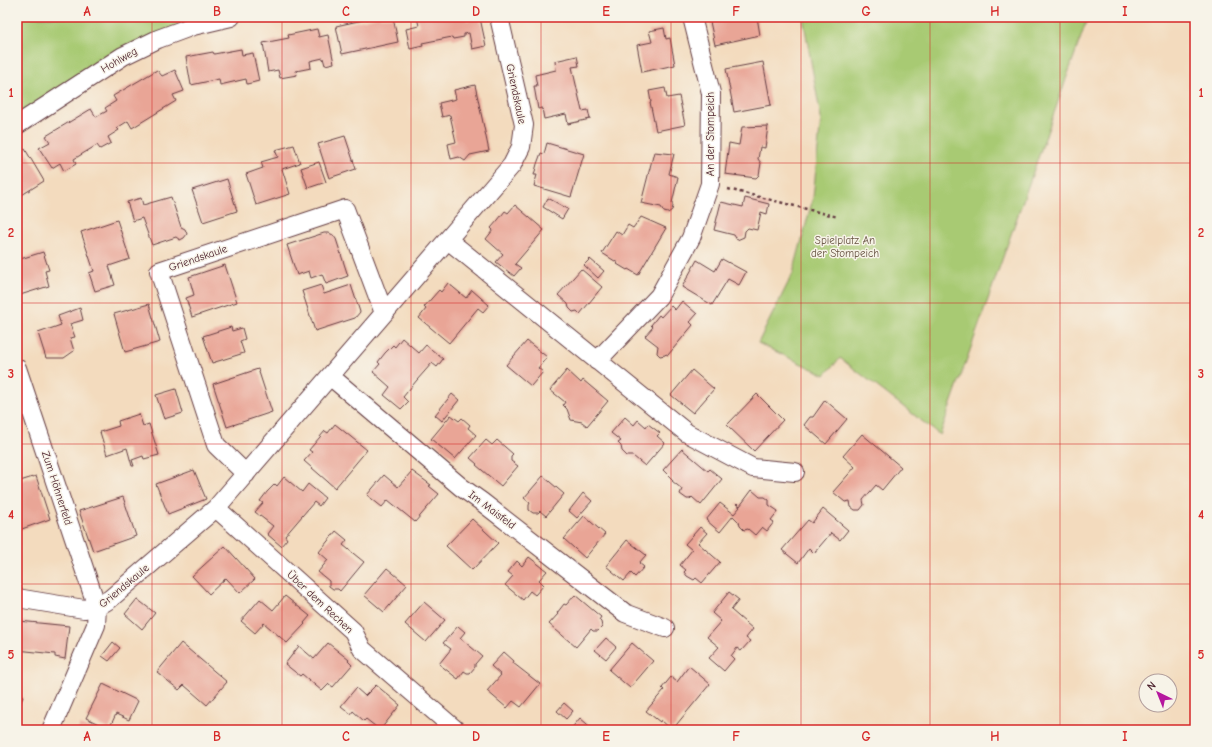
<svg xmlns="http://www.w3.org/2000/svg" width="1212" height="747" font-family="'Comic Neue',sans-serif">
	<rect width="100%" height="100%" fill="#f7f3e8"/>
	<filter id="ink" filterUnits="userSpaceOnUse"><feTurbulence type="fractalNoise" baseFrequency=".025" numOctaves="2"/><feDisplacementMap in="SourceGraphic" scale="8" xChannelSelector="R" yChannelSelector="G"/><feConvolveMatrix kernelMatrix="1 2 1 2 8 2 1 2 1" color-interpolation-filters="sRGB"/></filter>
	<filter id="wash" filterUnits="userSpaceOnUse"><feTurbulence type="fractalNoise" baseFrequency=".012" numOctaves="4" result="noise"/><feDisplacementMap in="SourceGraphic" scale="16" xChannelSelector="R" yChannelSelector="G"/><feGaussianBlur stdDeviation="0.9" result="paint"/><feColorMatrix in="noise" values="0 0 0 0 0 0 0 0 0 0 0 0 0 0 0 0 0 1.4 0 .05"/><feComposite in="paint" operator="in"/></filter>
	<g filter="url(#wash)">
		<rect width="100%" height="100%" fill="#f3dbbe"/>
		<!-- green -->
		<path fill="#a8ca73" stroke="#79744f" d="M17,17H201L17,123Z
			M803,17H1088L940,435L840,358L825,375L758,343L793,273L813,198L821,118Z"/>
		<g id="blocks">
			<!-- building -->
			<path fill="#e9a596" d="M377,17H393L398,42L342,54L336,26Z
				M417,17H466L467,21L480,18L486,46L472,49L469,33L464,34V37L453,39L452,37L422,43L423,46L410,49L406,29L419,26Z
				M511,17H524V18L512,20Z
				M709,17H757L760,35L715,45Z
				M664,28L666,39L670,38L675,65L642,72L637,45L652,42L649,31Z
				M317,29L319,37L328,35L334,63L325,65L323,58L310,61L311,68L296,71L297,75L280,78L278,70L268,72L263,43L289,38L288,35Z
				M241,49L242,55L253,53L259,81L247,84L246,79L220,85L219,79L191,85L186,57L213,52L214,54Z
				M577,56L579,66L572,67L582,111L588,110L590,119L568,124L566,114L544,119L542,108L538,109L534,86H537L535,75L556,70L555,61Z
				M763,62L771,105L734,112L726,69Z
				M157,70L162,76L175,70L184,91L173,95L176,101L132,128L128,121L117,128L119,130L108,137L111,143L100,149L97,145L74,159L76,164L64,171L60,163L52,168L39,148L50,142L46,136L91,109L96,117L107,111L105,108L116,101L113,96Z
				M475,85L489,151L470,155L465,161L459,157L451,159L448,144L456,142L450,115L442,117L439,103L456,99L454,90Z
				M665,88L667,98L679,96L685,125L656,131L650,102H651L649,91Z
				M768,126L765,148L760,147L758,159L761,163L759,175L756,178L725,174L729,143L739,145L742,127Z
				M345,136L356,169L329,178L318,144Z
				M547,143L584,154L571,197L534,186L537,175H534L537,164L541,153L544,154Z
				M294,145L300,163L282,169L290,194L256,205L246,174L263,168L261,162L278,157L275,150Z
				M25,149L44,181L17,198V154Z
				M654,152L674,154L669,174L678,177L672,203L673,206L672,210L668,213L664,212L661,207L641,203Z
				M319,162L326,182L308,188L301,168Z
				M227,179L237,211L203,222L192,190Z
				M171,197L181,227L185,229L187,234L184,238L180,240L176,237L152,245L142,218L133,221L127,202L141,198L143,205Z
				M548,198L568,209L562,219L543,207Z
				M745,198L769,204L767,214L761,212L757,230L748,228L745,231L744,237L737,240L734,235L714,230L721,202L743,207Z
				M515,205L544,230L515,264L521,268L514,276L496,262L503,254L486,239L493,230L491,228L498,220L505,211L508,213Z
				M641,217L666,228L638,275L628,269L627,270L617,264L618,263L602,253L616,231L622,235L628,225L633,228Z
				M117,220L130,259L109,266L115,285L95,291L89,273L94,271L81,232Z
				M324,233H329L333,235L336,239L348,276L326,284L322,274L311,278L309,271L297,275L287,245Z
				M43,252L49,270L45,271L49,286L20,295L17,285V260Z
				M590,259L604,271L598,278L584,265Z
				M722,259L746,272L739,285L728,279L712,305L682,287L697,260L715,271Z
				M225,265L237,302L192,317L186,298L194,295L189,277Z
				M581,269L602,287L580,314L577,311L573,312L569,308L568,304L558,295Z
				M448,283L466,298L472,290L489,305L483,312L478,308L449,343L419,318L426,309L424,307L439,290L441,292Z
				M321,285L324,294L351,285L360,312L355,318L315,331L302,291Z
				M682,301L697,314L690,322L693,325L668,355L666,354L665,355L660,356L657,353L658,346L645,336L653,327L651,325L659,315L661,317L671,306L675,310Z
				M149,304L160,342L125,352L114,314Z
				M80,308L83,320L70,324L75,337L70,338L74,351L64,358H46L38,333L61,325L58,316Z
				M231,327L232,331L242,328L245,339L240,341L244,353L212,363L203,336Z
				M402,338L419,353L426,345L443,359L437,367L432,363L417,380L403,397L408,402L401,409L384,395L390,387L373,372L380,364L378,362L385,353L393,345L395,347Z
				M527,341L547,357L538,368L543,372L531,386L506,365Z
				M258,369L272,412L227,427L213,384Z
				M567,370L581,383L583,380L608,401L587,426L582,422L571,420L567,409L563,405L565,402L550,390Z
				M692,370L714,389L693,413L671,395Z
				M176,389L183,413L164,419L156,395Z
				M452,394L459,400L442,421L435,415Z
				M757,394L783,420L754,451L727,425Z
				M825,400L847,419L826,444L804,425L810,417H813Z
				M139,414L143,426L149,424L159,455L144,459L143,456L132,460L134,466H132L127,448L107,455L100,432L119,426L118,421Z
				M451,415L459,421L462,418L470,425L468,428L476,435L455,459L431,439Z
				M625,417L634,425L638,420L646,427L648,424L660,433L657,436L665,443L645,466L633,456H627L622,451L621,446L618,443L621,441L611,433Z
				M335,424L367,450L335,488L304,461L312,452L309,450L325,431L328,433Z
				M862,434L901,467L882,490L876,485L863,500L864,505L860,510H855L851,507L850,501L845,502L833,492L855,467L843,456Z
				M486,440L492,445L497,440L513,454L511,456V461L518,466L501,486L476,465L477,464L470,458Z
				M682,449L708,471L710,469L722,479L701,505L692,497L690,499H687L680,494L682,489L672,481L673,480L663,470Z
				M194,470L206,499L168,514L156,484Z
				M412,471L431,485L429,486L439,494L415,522L388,500L382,507L367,495L384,475L398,487Z
				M36,476L50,519L19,530L17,524V482Z
				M543,476L564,494L546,516L540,511L538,513H533L529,510V505L530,503L524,498Z
				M284,477L302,492L308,484L325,498L319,506L314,502L285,536L287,539L281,546L267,534L273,526L255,512L263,503L260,501L267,492L275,484L277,486Z
				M752,490L760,497H765L769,500V505L778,511L771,520L774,522L767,531L762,527L755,535L748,529L744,530L740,526L739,522L733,516L720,532L706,520L720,503L734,514L740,507L736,504L737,503L740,506Z
				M583,493L592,501L577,518L569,511Z
				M123,497L136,536L93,551L79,511Z
				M823,509L848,530L840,540L831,533L814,553L809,548L798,563L782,550L808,520L812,523Z
				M584,516L605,534L585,558L564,539Z
				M472,519L498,543L472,570L446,546Z
				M700,527L707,533L698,543L720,562L702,583L696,578L694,580L687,576L684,572L686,570L680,565L692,550L685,544Z
				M336,531L347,540L343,545L364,562L340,591L338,589H333L329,586V581L318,572L328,560L319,552Z
				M627,540L646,555L639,563L644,567L635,577L631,573L624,581L606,566Z
				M225,546L255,579L240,593L226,578L209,594L192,576Z
				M529,557L547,571L539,580L544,585L535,595L530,591L523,600L505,585L513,576L508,572L517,561L522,566Z
				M387,568L407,585L384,612L364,595Z
				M729,592L739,600L731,610L753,629L746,638L750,641L741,651L737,648L731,656L734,659L724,671L709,658L719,647L707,637L721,621L712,613Z
				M575,595L601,617L599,620L601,622L602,627L598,631H593L591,629L576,647L549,624L558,614L557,613L564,604L566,605Z
				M285,596L310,616L304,623L305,624L287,643L264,623L255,633L241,621L260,599L273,610Z
				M137,599L155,613L142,629L125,614Z
				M424,602L445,620L426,642L405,624Z
				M19,621L69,626L65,659L55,657V654L17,650Z
				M458,626L465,632L460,638L482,656L475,664V667L470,673H467L464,671L458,679L439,664L451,649L443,643Z
				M606,638L616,647L606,659L595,650Z
				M113,642L120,648L109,661L102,656Z
				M181,643L227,682L207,705L184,685L179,690L157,672Z
				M328,643L349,660L348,661L352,665L333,687L329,684L322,691L302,674L300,676L285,664L299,646L314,659Z
				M632,643L653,661L630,688L609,670Z
				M504,652L514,661L513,663L540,684L521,707L513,701L507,708L487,691L501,675L491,666Z
				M689,666L710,684L672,730L661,720L660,722L646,711L664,690L662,688L671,677L677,682Z
				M103,684L138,701L129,720L116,714L109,729L86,718Z
				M376,685L400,705L380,730L366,719L364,721L353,711L351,714L341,706L356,688L365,696Z
				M17,694L23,697L17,711Z
				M564,703L573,711L566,719L557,711Z
				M580,718L594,730H570Z
				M80,725L92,730H78Z"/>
		</g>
	</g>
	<g filter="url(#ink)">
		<use href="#blocks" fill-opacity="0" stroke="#633b41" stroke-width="1"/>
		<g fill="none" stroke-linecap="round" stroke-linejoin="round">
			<defs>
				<path id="street" d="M17,125L123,56L158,39L193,26L231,17
					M448,240L687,433L753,468L795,472
					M597,361L659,296L691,238L710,184L711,93L692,17
					M17,368L97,607L84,609L17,598
					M330,376L461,487L482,502L625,613L665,628
					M246,474L216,445L159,271L345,209L384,313
					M216,508L353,631L362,649L456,730
					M51,730L96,625L97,607L110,599L216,508L512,165L521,147L524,125L499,17"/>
			</defs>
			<!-- street casing -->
			<use href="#street" stroke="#633b41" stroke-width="20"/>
			<!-- path -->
			<path stroke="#633b41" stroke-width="2.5" stroke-dasharray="3 3" stroke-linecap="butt" d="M728,189L838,217"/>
			<!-- street -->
			<use href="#street" stroke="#fff" stroke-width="18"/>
		</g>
	</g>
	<!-- grid -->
	<path fill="none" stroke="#d62828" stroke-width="1" stroke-opacity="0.55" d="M152,17V730M282,17V730M411,17V730M541,17V730M671,17V730M801,17V730M930,17V730M1060,17V730M17,163H1195M17,303H1195M17,444H1195M17,584H1195"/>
	<g text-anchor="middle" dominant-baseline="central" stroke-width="3" stroke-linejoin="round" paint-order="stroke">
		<!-- street labels -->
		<g font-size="11" fill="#4a1f2b" stroke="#f7f3e8">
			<text transform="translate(119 60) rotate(-30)">Hohlweg</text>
			<text transform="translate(516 94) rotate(78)">Griendskaule</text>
			<text transform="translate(710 134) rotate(-90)">An der Stompeich</text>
			<text transform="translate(198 258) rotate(-19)">Griendskaule</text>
			<text transform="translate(57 488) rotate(72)">Zum Höhnerfeld</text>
			<text transform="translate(492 510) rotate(37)">Im Maisfeld</text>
			<text transform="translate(124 586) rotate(-40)">Griendskaule</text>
			<text transform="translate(320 602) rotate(43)">Über dem Rechen</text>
		</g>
		<!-- park labels -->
		<g font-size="11" fill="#665241" stroke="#f7f3e8">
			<text x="845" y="240">Spielplatz An<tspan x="845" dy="13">der Stompeich</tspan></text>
		</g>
	</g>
	<!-- margin -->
	<rect width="1212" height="747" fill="none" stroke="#f7f3e8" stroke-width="44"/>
	<!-- north arrow -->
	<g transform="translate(1158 693) rotate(317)"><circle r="19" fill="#f7f3e8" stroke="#b29e9c"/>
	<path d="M0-3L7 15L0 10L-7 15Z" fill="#b5179e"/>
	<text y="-6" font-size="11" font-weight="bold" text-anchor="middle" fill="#4a1f2b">N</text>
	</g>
	<rect x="22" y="22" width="1168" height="703" fill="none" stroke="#d62828" stroke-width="1.5"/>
	<g font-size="13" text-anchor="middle" font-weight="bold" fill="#d62828">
		<text x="87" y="16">A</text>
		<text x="217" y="16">B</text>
		<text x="346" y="16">C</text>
		<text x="476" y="16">D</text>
		<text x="606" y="16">E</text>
		<text x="736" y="16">F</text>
		<text x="866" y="16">G</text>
		<text x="995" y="16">H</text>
		<text x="1125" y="16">I</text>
		<text x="11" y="97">1</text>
		<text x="1201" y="97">1</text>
		<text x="11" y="237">2</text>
		<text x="1201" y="237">2</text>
		<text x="11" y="378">3</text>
		<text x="1201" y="378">3</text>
		<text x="11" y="519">4</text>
		<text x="1201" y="519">4</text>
		<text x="11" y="659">5</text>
		<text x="1201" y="659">5</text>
		<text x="87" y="741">A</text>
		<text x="217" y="741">B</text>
		<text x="346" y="741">C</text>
		<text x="476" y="741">D</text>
		<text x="606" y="741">E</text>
		<text x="736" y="741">F</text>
		<text x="866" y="741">G</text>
		<text x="995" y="741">H</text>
		<text x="1125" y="741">I</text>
	</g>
</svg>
